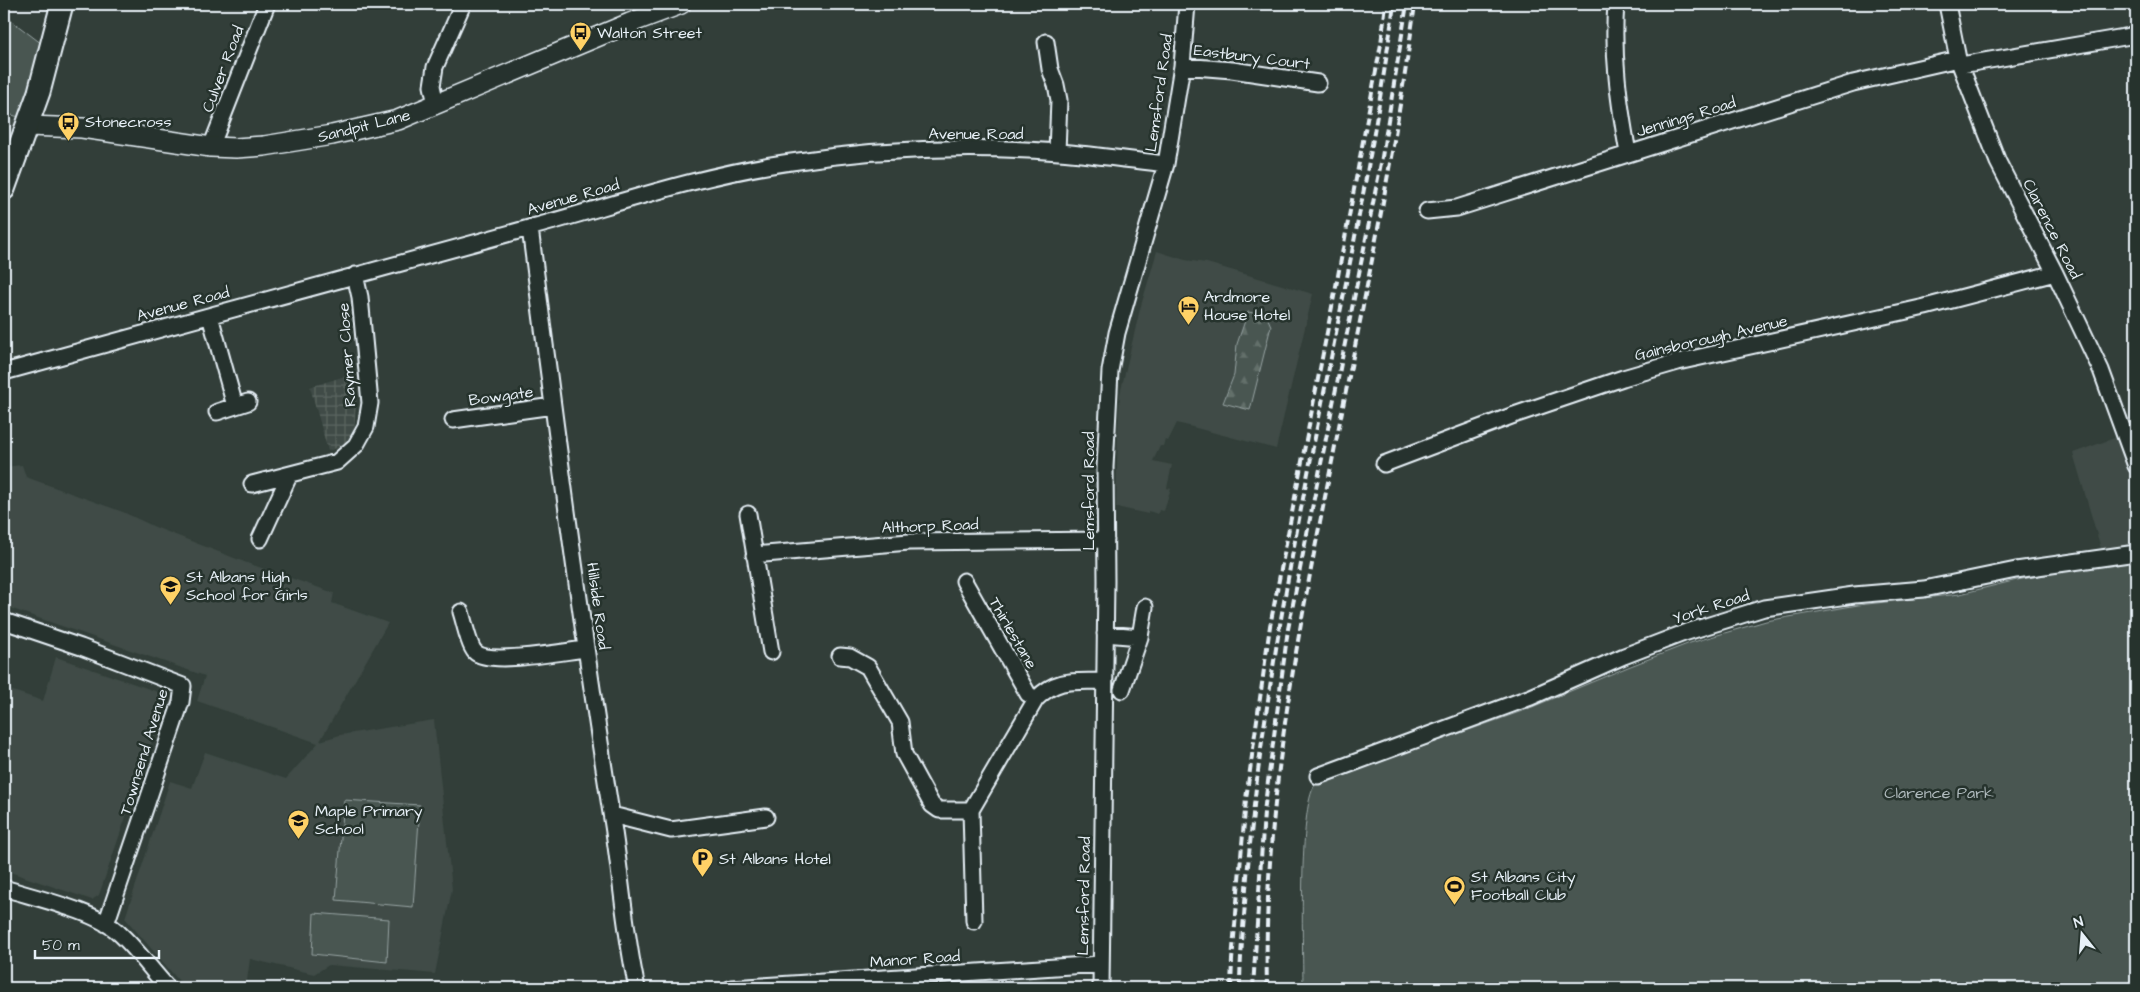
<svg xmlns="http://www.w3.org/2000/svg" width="2140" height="992" font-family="'Architects Daughter',sans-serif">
	<defs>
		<pattern id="industrial-grid" width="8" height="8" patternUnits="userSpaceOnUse" patternTransform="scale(1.25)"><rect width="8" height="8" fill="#3f4b46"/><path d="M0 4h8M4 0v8" fill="none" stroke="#5b6561"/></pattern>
		<pattern id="forest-firs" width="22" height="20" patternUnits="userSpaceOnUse" patternTransform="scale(1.25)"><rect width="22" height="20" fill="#495651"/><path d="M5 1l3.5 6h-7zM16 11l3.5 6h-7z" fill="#636f6b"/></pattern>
	</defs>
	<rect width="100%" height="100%" fill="#323e39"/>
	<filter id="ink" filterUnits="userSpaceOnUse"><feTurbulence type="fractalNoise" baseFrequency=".02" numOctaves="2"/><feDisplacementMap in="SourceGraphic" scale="10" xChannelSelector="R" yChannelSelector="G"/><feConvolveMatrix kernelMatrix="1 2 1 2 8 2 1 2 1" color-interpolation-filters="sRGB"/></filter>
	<g filter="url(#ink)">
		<!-- built -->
		<path fill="#3f4b46" d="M4,117L22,121L4,171Z
			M1157,251L1185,260L1207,263L1313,294L1276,449L1177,423L1168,441L1165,440L1163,446H1160L1153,461L1172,465L1167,488L1171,489L1164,511L1159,510L1158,514L1148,511V514L1116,507L1118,425L1120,394L1140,309Z
			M2120,436L2136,483V548L2102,552L2073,453Z
			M22,465L26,477L123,512L155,527L247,563L334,593L332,603L388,623L320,741L340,735L434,720L452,889L435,974L329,965L314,974L250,959L246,988H185L125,918L170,781L192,788L205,752L286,779L318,743L197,701L205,676L4,606V467Z
			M56,657L164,694L167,698L99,895L92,900L4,870V688L43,701Z"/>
		<!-- industrial -->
		<path fill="url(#industrial-grid)" d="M355,373L357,388L354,433L343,446L328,451L310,387Z"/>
		<!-- green -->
		<path fill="#495651" stroke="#98a4a4" d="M4,15L42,44L23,118L4,113Z
			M2136,561V988H1303C1303,953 1298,808 1315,785L1525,710L1628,667L1690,643L1766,621L1858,605L1960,594L2017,580L2078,569Z
			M344,800L420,805L413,907L336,900Z
			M314,913L389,919L387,962L312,954Z"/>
		<!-- forest -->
		<path fill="url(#forest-firs)" stroke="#98a4a4" d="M1248,312L1260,314L1268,319L1271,326L1250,410L1223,403L1234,375L1237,344Z"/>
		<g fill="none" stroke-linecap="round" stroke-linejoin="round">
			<defs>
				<path id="minor" d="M1616,4C1612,54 1619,103 1628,153
					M1947,4L1958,59L1998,162L2055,273L2101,370L2136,466
					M1046,42L1050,69L1056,85L1059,100L1057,152
					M1961,65L2136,35
					M1182,66L1232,70L1318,83
					M436,104L432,86L435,67L463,4
					M211,147L267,4
					M1427,211L1457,208L1853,83L1958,59
					M530,228C555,423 580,618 611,813C621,871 624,930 637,988
					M210,316L235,406
					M4,372C179,323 354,275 529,228C614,205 697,176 784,163C874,149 969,145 1059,152C1095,155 1131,160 1166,164
					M217,412L248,402
					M453,420L553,406
					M1384,464L1514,415L1623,378L1678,362L1925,307L2055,273
					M252,484L337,462L356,445L366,427L370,403L360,297L355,275
					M748,514L771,652
					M260,539L289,476
					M754,555L909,542L1106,540
					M964,581L1028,694L1036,699
					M461,612C464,621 469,646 475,652C489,666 565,651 586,649
					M4,621L81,647L183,686L181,702L106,924
					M1105,634L1140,637
					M840,656L850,657L868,667L900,722L904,754L932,805L939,810H971
					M1122,690L1140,637L1145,607
					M1318,776L1531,697L1624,656L1684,633L1764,608L1854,595L1924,589L2016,570L2136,553
					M612,815L671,830L766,817
					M4,888C35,898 96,911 119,933C137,949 151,970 168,988
					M974,921L971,810L1036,699C1058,677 1075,682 1104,681
					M731,988L1101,964
					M1101,988L1106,581L1105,467L1110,371L1117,333L1166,164L1182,66L1187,4"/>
				<path id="tertiary" d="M28,126L82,128L211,147L236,148L264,146L332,135L398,120L630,23L681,4"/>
				<path id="secondary" d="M4,189L39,92L62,4"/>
			</defs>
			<!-- minor casing -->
			<use href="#minor" stroke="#e8f1f8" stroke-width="19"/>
			<!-- tertiary casing -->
			<use href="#tertiary" stroke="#e8f1f8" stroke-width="22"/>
			<!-- secondary casing -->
			<use href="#secondary" stroke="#e8f1f8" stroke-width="25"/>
			<!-- minor -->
			<use href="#minor" stroke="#26332d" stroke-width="15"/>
			<!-- tertiary -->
			<use href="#tertiary" stroke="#26332d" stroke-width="19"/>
			<!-- secondary -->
			<use href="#secondary" stroke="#26332d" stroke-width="21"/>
			<!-- rail -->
			<path stroke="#e8f1f8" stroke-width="4" stroke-dasharray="8 4" stroke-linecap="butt" d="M1231,988L1232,960L1246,799L1270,626L1337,281L1381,44L1386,4
				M1240,988C1240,955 1244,922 1246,888C1251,830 1257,772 1266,714C1300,476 1362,242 1394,4
				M1253,988L1264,812L1288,629L1381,163L1407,4
				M1267,988C1263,822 1293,659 1325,497C1357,333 1393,169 1415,4"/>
		</g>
	</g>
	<!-- icons -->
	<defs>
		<symbol id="bus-pin" viewBox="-11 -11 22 30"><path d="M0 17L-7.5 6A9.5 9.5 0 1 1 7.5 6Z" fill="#ffd166" stroke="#26332d"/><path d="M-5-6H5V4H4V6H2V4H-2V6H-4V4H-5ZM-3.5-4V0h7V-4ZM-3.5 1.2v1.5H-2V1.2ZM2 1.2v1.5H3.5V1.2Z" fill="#111"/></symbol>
		<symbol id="hotel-pin" viewBox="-11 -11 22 30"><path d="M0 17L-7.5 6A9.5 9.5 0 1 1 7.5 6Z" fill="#ffd166" stroke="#26332d"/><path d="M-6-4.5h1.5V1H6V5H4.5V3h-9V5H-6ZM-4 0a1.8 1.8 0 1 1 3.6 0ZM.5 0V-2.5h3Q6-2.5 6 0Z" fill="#111"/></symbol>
		<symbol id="school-pin" viewBox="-11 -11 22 30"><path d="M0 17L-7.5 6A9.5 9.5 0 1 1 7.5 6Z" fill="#ffd166" stroke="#26332d"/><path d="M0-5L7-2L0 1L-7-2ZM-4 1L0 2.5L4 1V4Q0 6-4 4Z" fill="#111"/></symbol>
		<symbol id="parking-pin" viewBox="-11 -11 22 30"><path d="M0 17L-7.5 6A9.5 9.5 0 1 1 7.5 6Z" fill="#ffd166" stroke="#26332d"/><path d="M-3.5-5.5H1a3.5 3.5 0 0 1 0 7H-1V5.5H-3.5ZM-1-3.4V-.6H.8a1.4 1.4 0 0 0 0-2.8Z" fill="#111"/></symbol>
		<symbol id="stadium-pin" viewBox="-11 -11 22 30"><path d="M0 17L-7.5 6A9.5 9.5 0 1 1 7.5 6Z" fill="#ffd166" stroke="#26332d"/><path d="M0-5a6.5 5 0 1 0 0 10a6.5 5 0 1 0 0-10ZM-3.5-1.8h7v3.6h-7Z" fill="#111"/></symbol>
	</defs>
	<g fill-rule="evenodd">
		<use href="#bus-pin" x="568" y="20" width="25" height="34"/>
		<use href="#bus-pin" x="56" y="110" width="25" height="34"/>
		<use href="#hotel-pin" x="1176" y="294" width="25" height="34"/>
		<use href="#school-pin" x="158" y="574" width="25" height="34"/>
		<use href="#school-pin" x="286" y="808" width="25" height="34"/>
		<use href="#parking-pin" x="690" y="846" width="25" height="34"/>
		<use href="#stadium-pin" x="1442" y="874" width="25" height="34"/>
	</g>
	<g text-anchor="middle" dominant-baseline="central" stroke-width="5" stroke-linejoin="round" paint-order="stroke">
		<!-- poi labels -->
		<g font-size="16" fill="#e8f1f8" stroke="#26332d" text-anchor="start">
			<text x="597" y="33">Walton Street</text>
			<text x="85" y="122">Stonecross</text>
			<text x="1204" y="297">Ardmore<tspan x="1204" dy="18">House Hotel</tspan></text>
			<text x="186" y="577">St Albans High<tspan x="186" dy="18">School for Girls</tspan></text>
			<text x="315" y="811">Maple Primary<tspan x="315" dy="18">School</tspan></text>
			<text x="719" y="859">St Albans Hotel</text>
			<text x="1471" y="877">St Albans City<tspan x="1471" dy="18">Football Club</tspan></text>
		</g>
		<!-- street labels -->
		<g font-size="16" fill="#e8f1f8" stroke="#26332d">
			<text transform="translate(1252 57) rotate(7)">Eastbury Court</text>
			<text transform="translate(223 69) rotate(-69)">Culver Road</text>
			<text transform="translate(1159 93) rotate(-82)">Lemsford Road</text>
			<text transform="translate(1686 117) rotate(-17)">Jennings Road</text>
			<text transform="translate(364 126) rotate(-14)">Sandpit Lane</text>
			<text x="976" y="134">Avenue Road</text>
			<text transform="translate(573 197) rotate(-16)">Avenue Road</text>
			<text transform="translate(2052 229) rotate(63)">Clarence Road</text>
			<text transform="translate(183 304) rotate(-15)">Avenue Road</text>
			<text transform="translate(1711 338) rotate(-13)">Gainsborough Avenue</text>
			<text transform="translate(347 355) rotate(-94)">Raymer Close</text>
			<text transform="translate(501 396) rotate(-8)">Bowgate</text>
			<text transform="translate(1089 491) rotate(-90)">Lemsford Road</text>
			<text transform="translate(930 526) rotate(-2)">Althorp Road</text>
			<text transform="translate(598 606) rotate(82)">Hillside Road</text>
			<text transform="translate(1711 607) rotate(-18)">York Road</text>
			<text transform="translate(1013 633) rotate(60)">Thirlestane</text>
			<text transform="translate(144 752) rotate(-73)">Townsend Avenue</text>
			<text transform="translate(1084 896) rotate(-89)">Lemsford Road</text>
			<text transform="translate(915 959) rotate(-4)">Manor Road</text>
		</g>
		<!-- park labels -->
		<g font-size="16" fill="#b0bbbe" stroke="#26332d">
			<text x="1939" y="793">Clarence Park</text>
		</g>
	</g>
	<!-- margin -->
	<rect width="2140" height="992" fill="none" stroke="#26332d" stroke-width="20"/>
	<rect x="10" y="10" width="2120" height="972" fill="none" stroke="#e8f1f8" stroke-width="2" filter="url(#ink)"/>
	<!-- north arrow -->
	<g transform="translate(2082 934) rotate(343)" stroke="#26332d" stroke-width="4" paint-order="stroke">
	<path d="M0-4L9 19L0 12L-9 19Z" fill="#e8f1f8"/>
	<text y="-8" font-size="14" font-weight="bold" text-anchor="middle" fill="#e8f1f8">N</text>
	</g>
	<!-- scale -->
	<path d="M35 950v8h124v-8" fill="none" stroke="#e8f1f8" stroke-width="2.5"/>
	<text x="42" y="950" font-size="15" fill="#e8f1f8" stroke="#26332d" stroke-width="4" paint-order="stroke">50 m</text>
</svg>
